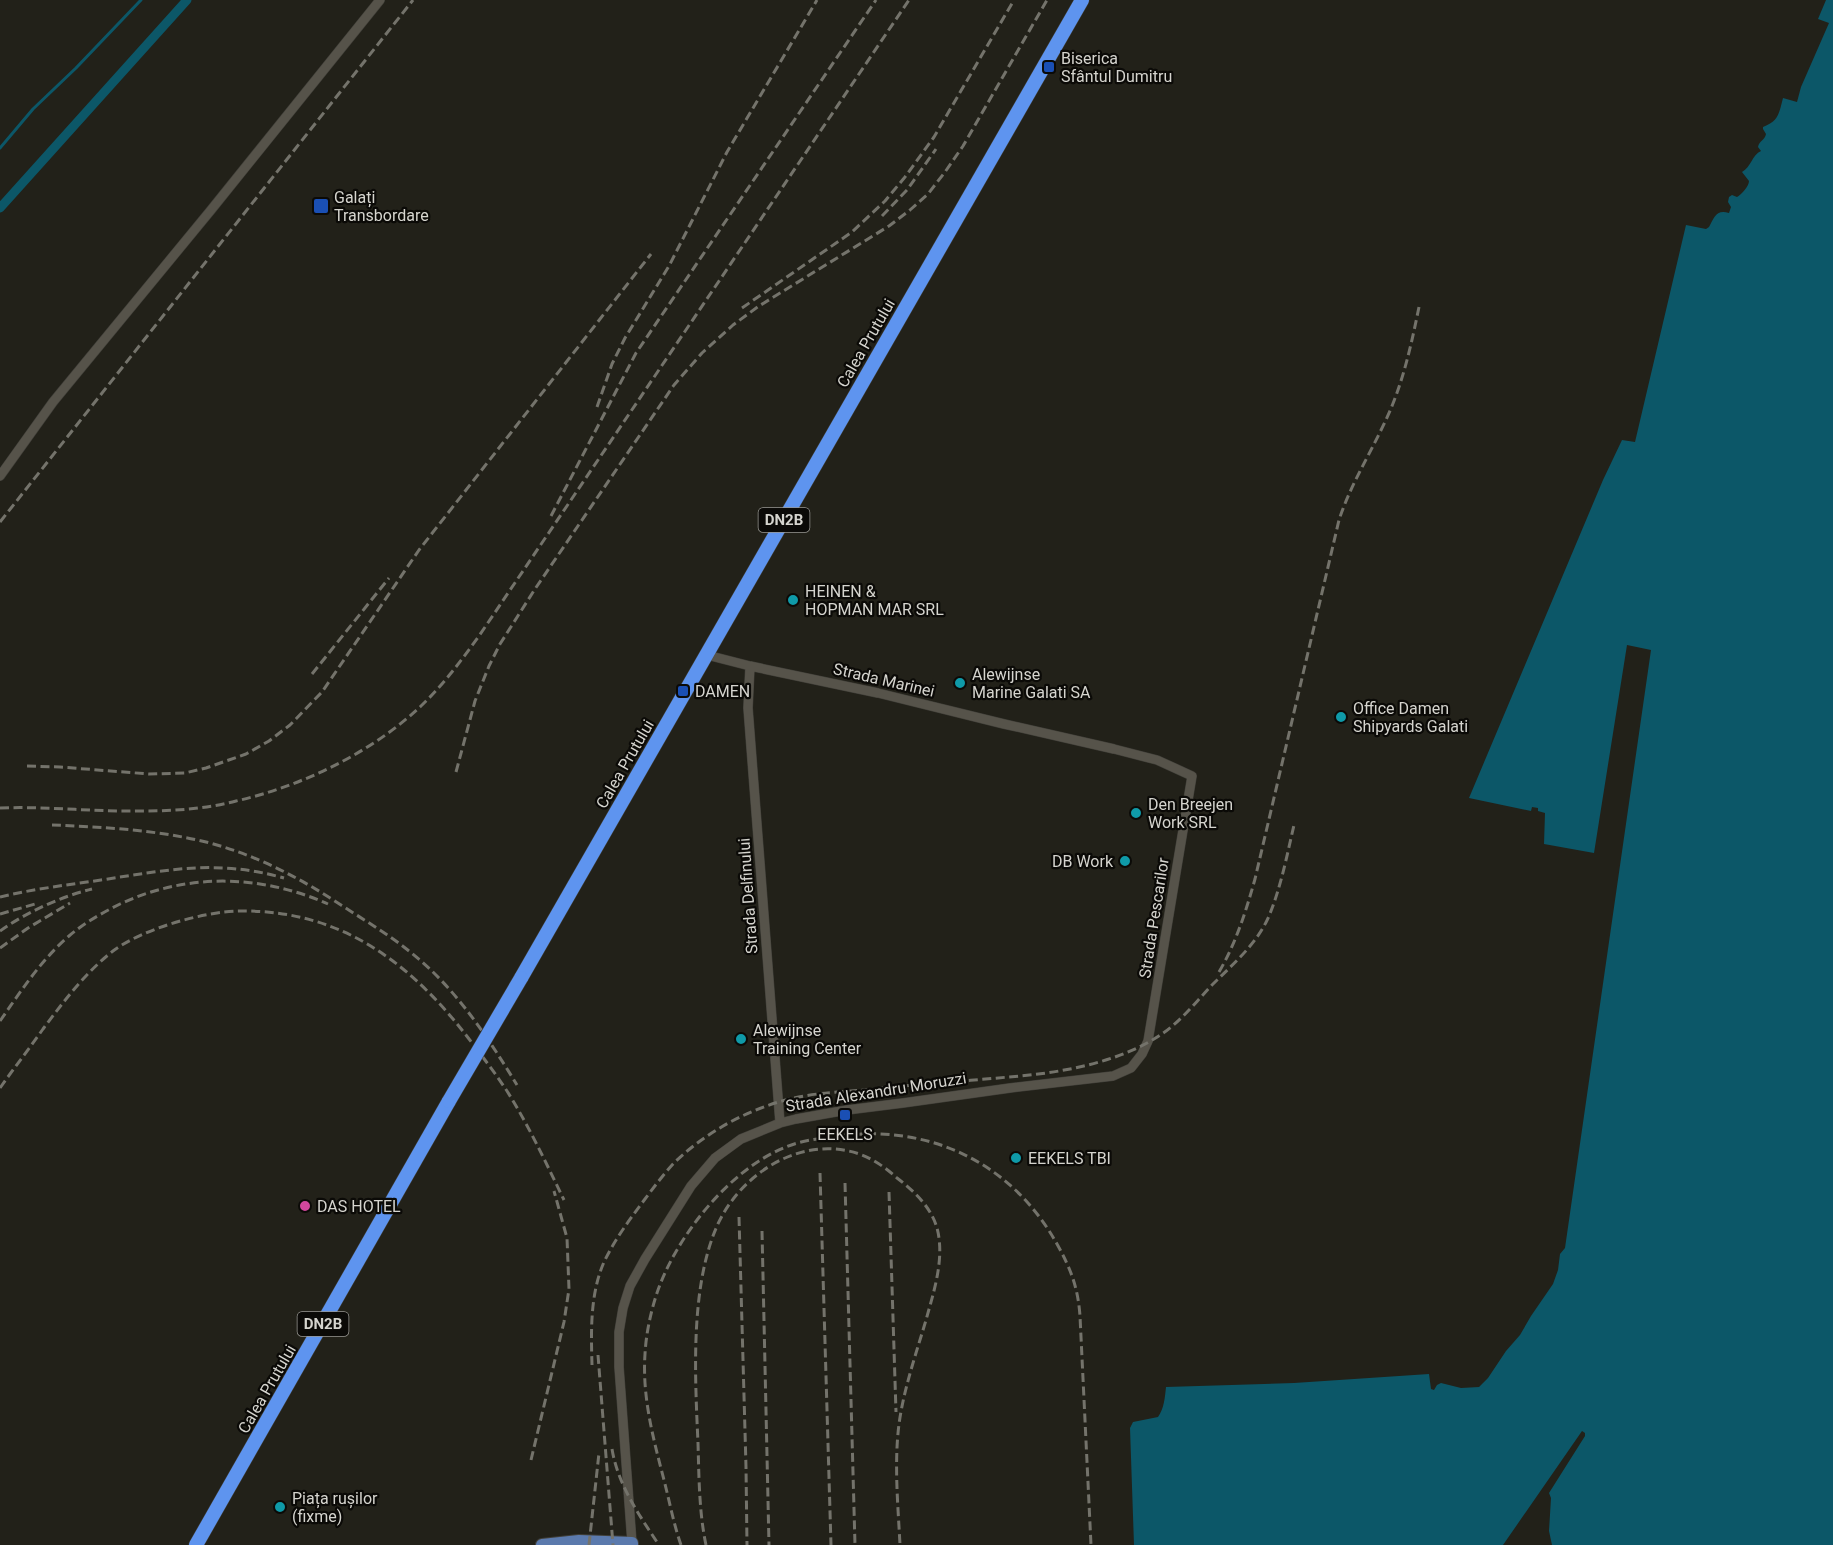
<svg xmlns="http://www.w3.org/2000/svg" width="1833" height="1545" font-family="Roboto,sans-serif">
	<rect width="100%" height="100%" fill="#222119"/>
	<!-- water -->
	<path fill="#0c5768" d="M1826,0H1833V1545H1552L1549,1531L1551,1498L1549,1493L1585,1436V1433L1582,1431L1503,1545H1134L1130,1428L1133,1422L1158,1417C1164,1409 1165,1397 1166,1387L1294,1383L1429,1374L1431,1389L1434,1390L1437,1385L1441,1383L1461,1388L1479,1387L1488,1378L1506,1351L1520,1335L1531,1316L1553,1284L1558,1270L1560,1254L1565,1248L1651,650L1627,645L1594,853L1544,844L1545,813L1538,811V808L1532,807L1531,811L1469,798L1603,480L1622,440L1635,442L1686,225L1706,229L1709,227C1714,218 1716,209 1729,213L1731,207L1728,202L1729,197L1732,195L1737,197C1742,194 1749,186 1749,181L1742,172C1751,167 1752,155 1761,151L1758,147C1759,141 1765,140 1766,134L1763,129V127C1779,121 1779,113 1783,98L1797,102L1801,87L1829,23L1818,19Z"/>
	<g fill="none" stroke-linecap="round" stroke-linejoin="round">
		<!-- stream -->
		<path stroke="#0c5768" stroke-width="3" d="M0,148L33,109L76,68L141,0"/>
		<!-- canal -->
		<path stroke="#0c5768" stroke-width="9" d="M0,208L187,0"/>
		<defs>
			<path id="minor" d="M0,476L53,402L211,210L380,0
				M750,666L748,708L780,1123
				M632,1543L619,1367V1332L623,1308L630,1286L645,1259L691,1186L715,1158L741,1139L780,1123L796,1119L847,1110L903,1103L1010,1088L1113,1076L1131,1068L1142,1054L1148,1041L1192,776L1157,760L1114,749L1004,724L878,693L750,666L707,655"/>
			<path id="major" d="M542,1545L579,1541L632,1543V1545"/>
			<path id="highway" d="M521,978L1082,0
				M196,1545L449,1101"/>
		</defs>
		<!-- minor casing -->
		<use href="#minor" stroke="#403f39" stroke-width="10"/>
		<!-- major casing -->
		<use href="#major" stroke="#403f39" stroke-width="14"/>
		<!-- highway casing -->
		<use href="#highway" stroke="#403f39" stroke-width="15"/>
		<!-- minor -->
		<use href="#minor" stroke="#56534a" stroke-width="9"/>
		<!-- major -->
		<use href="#major" stroke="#5b7aad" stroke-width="12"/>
		<!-- highway -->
		<use href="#highway" stroke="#5e94ef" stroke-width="14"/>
		<!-- rail -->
		<path stroke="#74736b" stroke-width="3" stroke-dasharray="9 4.5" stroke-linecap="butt" d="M882,216L907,190L936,149
			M742,308L852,232L885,201L905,177L934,137L1014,0
			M597,407L612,364L625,338L669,266L727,152L817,0
			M551,516L636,353L876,0
			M0,522L413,0
			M312,674L389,578
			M27,766L60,767L149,774L185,773L206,768L246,754L269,741L290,725L322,692L419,550L651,254
			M456,772L475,701L489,666L500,644L535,589L674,385L702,353L733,325L759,306L889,226L910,210L928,194L945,172L963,146L1047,0
			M0,808C47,806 94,812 141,811C173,811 205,809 236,801C302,786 371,753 421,706C443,685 461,661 479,636L909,0
			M52,825C104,827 159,830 210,843C258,856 300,878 341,905C364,920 388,934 409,951C455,987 487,1036 517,1085
			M0,897C33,889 67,885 101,880C168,870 216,859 284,878
			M0,914L35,904
			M0,931C27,912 60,897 92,889
			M0,948L28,928L70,903
			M1219,972C1236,943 1246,911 1255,879L1339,520C1352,480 1376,445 1392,406C1405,374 1412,341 1419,307
			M0,1021C21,991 41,960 69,936C84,923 102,913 120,904C187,873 260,874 328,904
			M0,1088C14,1068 29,1049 43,1029C64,1001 85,973 113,951C142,929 205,911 241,911C345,910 416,967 475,1047C486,1061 497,1076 507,1091C529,1126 546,1163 564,1200
			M820,1173L831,1545
			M845,1183L855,1545
			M889,1192L896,1412
			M739,1217L746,1467L747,1545
			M762,1231L769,1545
			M598,1355L613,1545
			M592,1365C591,1331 590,1294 604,1262C615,1239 630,1219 645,1199C654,1187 663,1175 673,1164C704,1133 748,1109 790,1099C817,1092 847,1092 874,1089C919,1084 964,1081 1009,1077C1060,1073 1119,1063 1162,1034C1181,1021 1196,1002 1212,985C1233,964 1257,944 1269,916C1281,887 1287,855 1294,825
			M612,1449C618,1485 639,1515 659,1545
			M531,1460L564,1322L569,1289L567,1238L554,1191
			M589,1545L599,1453
			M681,1545C674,1525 670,1504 665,1484C654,1441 642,1399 645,1354C646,1335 650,1315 656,1296C674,1239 729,1169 786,1147C800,1141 816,1139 831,1137C925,1122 1010,1160 1057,1244C1071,1269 1078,1288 1080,1316L1091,1545
			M706,1545C699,1512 699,1477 698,1443C695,1376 690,1288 717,1226C741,1172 804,1133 862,1155C875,1160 887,1169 897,1178C914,1191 931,1207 937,1228C945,1258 934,1291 926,1320C916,1354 904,1388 899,1424C894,1464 898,1505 900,1545"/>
		<defs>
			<path id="highway-bridge" d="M449,1101L521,978"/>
		</defs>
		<!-- highway-bridge casing -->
		<use href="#highway-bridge" stroke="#403f39" stroke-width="15" stroke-linecap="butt"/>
		<!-- highway-bridge -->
		<use href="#highway-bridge" stroke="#5e94ef" stroke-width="14"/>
	</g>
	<!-- markers -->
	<g fill="#1a4fb4" stroke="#0b0a07" stroke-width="2">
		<rect x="1043" y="61" width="12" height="12" rx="3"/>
		<rect x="313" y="198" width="16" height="16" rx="3"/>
		<rect x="677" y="685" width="12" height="12" rx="3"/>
		<rect x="839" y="1109" width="12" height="12" rx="3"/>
	</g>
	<g fill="#0f9aa8" stroke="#0b0a07" stroke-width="2">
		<circle cx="793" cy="600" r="6"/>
		<circle cx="960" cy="683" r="6"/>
		<circle cx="1341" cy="717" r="6"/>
		<circle cx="1136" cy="813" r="6"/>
		<circle cx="1125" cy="861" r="6"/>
		<circle cx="741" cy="1039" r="6"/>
		<circle cx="1016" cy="1158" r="6"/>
		<circle cx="280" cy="1507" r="6"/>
	</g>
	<circle fill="#d1479c" stroke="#0b0a07" stroke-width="2" cx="305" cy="1206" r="6"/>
	<g text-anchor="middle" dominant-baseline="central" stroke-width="4.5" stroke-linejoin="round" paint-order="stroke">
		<!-- shield labels -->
		<g fill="#0b0a07" stroke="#989792" stroke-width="1.5">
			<rect x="758.5" y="508" width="51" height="24" rx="4.5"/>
			<rect x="297.5" y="1312" width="51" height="24" rx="4.5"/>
		</g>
		<g font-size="15" font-weight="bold" fill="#d5d4ce">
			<text x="784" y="520">DN2B</text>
			<text x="323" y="1324">DN2B</text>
		</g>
		<!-- poi labels -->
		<g font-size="16" fill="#d5d4ce" stroke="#0b0a07" text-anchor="start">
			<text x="1061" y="58">Biserica<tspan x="1061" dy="18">Sfântul Dumitru</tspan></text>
			<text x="334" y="197">Galați<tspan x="334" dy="18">Transbordare</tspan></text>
			<text x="805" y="591">HEINEN &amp;<tspan x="805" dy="18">HOPMAN MAR SRL</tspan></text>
			<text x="972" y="674">Alewijnse<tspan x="972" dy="18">Marine Galati SA</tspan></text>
			<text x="695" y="691">DAMEN</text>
			<text x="1353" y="708">Office Damen<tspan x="1353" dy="18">Shipyards Galati</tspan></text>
			<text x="1148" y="804">Den Breejen<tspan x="1148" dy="18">Work SRL</tspan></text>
			<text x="1113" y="861" text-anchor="end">DB Work</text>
			<text x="753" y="1030">Alewijnse<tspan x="753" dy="18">Training Center</tspan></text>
			<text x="845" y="1134" text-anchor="middle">EEKELS</text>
			<text x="1028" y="1158">EEKELS TBI</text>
			<text x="317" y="1206">DAS HOTEL</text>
			<text x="292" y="1498">Piața rușilor<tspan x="292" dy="18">(fixme)</tspan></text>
		</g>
		<!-- street labels -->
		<g font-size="16" fill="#d5d4ce" stroke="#0b0a07">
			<text transform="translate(866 343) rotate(-60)">Calea Prutului</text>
			<text transform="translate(884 680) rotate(13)">Strada Marinei</text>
			<text transform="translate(625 764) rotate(-60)">Calea Prutului</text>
			<text transform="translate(748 896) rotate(-94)">Strada Delfinului</text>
			<text transform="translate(1154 918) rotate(-81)">Strada Pescarilor</text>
			<text transform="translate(876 1092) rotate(-9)">Strada Alexandru Moruzzi</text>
			<text transform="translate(267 1389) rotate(-60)">Calea Prutului</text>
		</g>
	</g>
</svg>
